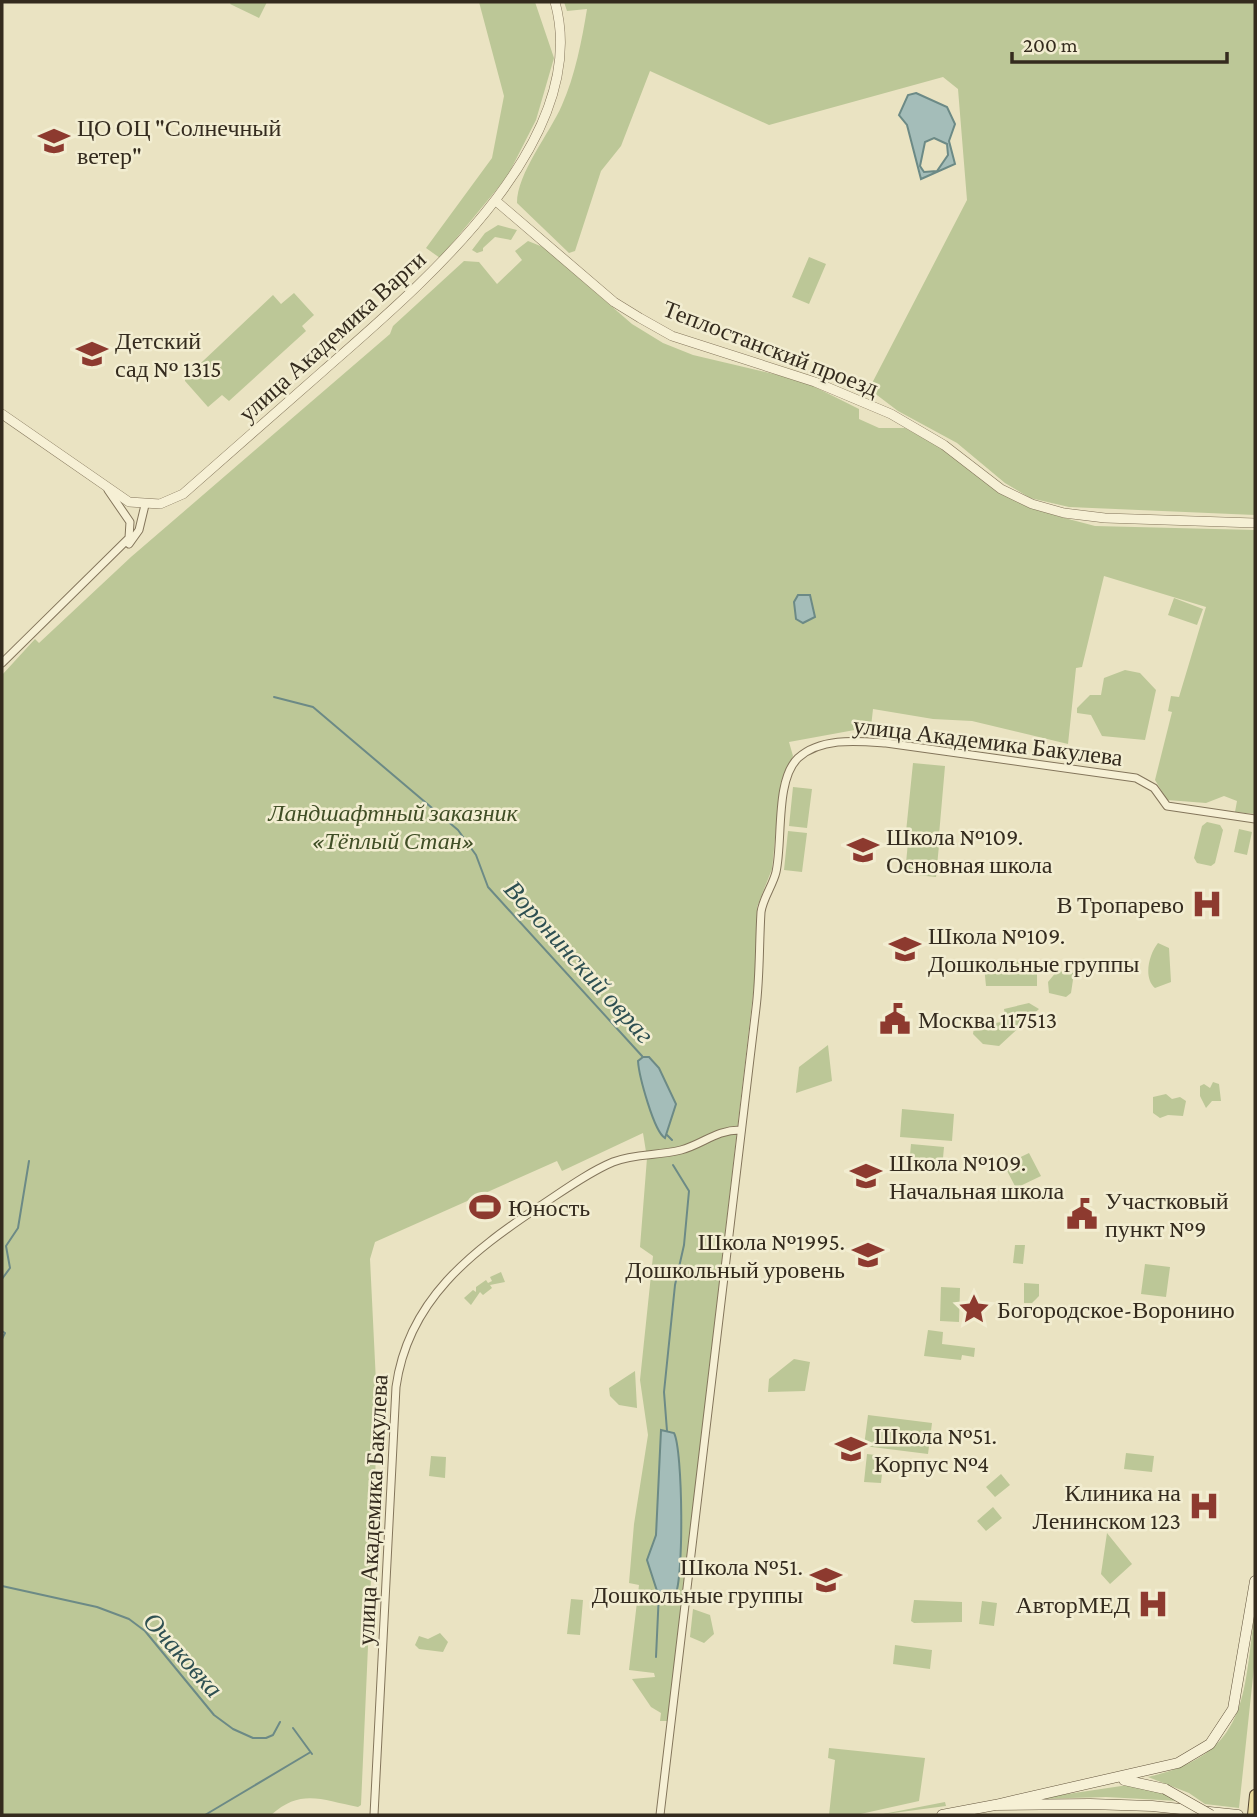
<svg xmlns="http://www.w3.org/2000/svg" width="1257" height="1817" font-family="'Crimson Pro',serif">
	<rect width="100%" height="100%" fill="#eae3c2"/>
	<!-- green -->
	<path fill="#bcc797" d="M231,2H267L259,18L230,4Z
		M479,2H535L554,58L536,120L507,177L440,258L426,248L492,158L504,96Z
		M564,2H1255V515L1069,507L1030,498L1005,483L957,443L898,411L869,389L967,200L958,89L943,77L769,125L650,71L621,146L601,171L575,251L569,253L517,203C517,173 550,133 562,105C575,76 582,40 587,9L567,11Z
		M498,225L517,230L511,240L495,237L483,248V251L477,253L472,250L485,233Z
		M528,241L543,247L632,324L663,343L693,355L803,381L859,409V419L879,428H905L943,449L986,483L1057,516L1095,526L1255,530V814L1235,812L1237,801L1224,796L1206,803L1167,800L1155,780L1172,712L1168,711L1171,696L1179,697L1206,607L1104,576L1082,667L1076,668L1068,744L972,721L933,719L873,709L871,727L789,742L793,756L780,788L772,869L757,907L755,977L668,1721H660L661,1713L651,1707L632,1679L655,1677L654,1673L629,1670L639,1585L629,1583L634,1524L648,1435L640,1380L653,1256L640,1247L647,1158L643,1133L562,1171L557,1161L375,1242L370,1259L377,1403L375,1488L361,1805L358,1807C322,1800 301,1788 271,1815H2V675L35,639L39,643L131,557L390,334L393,326L464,261L479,262L497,284L522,260L515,251Z
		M809,257L826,264L809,304L792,297Z
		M294,293L314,315L302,326L306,331L229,401L222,395L208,407L185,381V378L273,295L281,304Z
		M1174,598L1203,609L1197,625L1168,615Z
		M1125,670L1140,673L1156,690L1145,740L1102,736L1091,715L1077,713V708L1090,695H1101L1104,678Z
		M913,763L945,766L939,835L906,832Z
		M793,787L812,789L807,828L789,826Z
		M1207,822L1220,825L1223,830L1215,863L1211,866L1197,863L1194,858L1202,826Z
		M1239,829L1252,832L1247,855L1234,852Z
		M788,831L807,833L802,872L784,870Z
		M908,842L939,845L936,877L905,874Z
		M1158,943L1169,948L1171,982L1155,988C1143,978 1149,954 1158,943Z
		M989,961L1037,962V986H986L984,966Z
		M1057,971L1074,973L1071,993L1066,997L1049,993L1048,982Z
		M1029,1003L1039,1009L999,1046L983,1044L973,1034L974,1027L1006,1021L1004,1009Z
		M828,1045L832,1081L796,1093L799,1067Z
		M1213,1082L1219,1084L1221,1101H1212L1206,1108L1200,1096V1086L1204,1084L1210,1088Z
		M1166,1094L1172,1099L1180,1097L1186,1101L1183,1116L1168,1115L1160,1118L1153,1113V1097Z
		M902,1109L954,1114L952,1141L900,1137Z
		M911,1144L944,1147L942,1169L909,1166Z
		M1029,1153L1041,1176L1016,1188L1004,1165Z
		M1015,1245H1025L1023,1264L1013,1263Z
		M1145,1264L1170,1267L1166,1297L1141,1294Z
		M501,1272L505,1282L490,1285L492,1288L483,1295L480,1292L471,1305L464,1298L473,1290L476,1292V1287L486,1280L488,1283L492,1281L490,1277Z
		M1024,1283L1039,1284V1296L1032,1303H1024Z
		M941,1287L960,1288L959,1322L940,1321Z
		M928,1330L943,1332L942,1344L975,1348L974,1357L962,1355L961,1360L924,1356Z
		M794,1359L810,1362L805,1391L768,1392L769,1379Z
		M635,1371L637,1408L619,1405L610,1396L609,1388Z
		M868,1415L932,1423L928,1454L864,1446Z
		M1126,1453L1154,1456L1152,1472L1124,1469Z
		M867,1454L884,1456L881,1483L864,1482Z
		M431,1456L446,1457L445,1478L429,1476Z
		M1001,1474L1010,1485L995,1497L986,1487Z
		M993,1507L1002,1518L986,1531L977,1521Z
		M1107,1533L1132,1564L1110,1584L1101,1574Z
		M571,1599L583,1600L580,1635L567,1634Z
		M914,1600L962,1602V1622L914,1623L911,1621Z
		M982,1601L997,1603L994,1626L979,1624Z
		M693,1609L710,1615L714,1634L704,1643L690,1637Z
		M1255,1610V1658L1239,1808L1205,1804L1189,1793L1148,1777C1249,1754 1243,1697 1255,1610Z
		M440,1633L448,1642L443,1652L419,1649L415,1645L419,1636L428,1639Z
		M895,1645L932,1650L930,1669L893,1664Z
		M829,1748L925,1758L919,1801L856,1815H829L835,1760L828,1758Z
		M1128,1785L1160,1792L1180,1801L1106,1797L1034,1799Z
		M945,1802L946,1806L878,1815Z"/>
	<!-- water -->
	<path fill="#a4bdb9" stroke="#6c8a86" stroke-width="2" fill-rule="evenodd" d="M916,93L947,107L955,124L949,141L955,164L921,179L907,125L899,115L908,95ZM934,138L947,144L948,155L937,171L924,172L920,166L925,142Z
		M798,595H810L815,617L803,623L796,619L794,602Z
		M643,1057H649L659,1068L676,1104L665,1138C654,1132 639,1076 638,1061Z
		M661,1430L674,1433C683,1450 684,1581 675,1595L658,1594L647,1560L656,1535Z"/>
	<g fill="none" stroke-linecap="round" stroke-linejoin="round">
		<!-- stream -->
		<path stroke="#6c8a86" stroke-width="2" d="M274,697L313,707L458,830L476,855L488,887L642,1056
			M667,1135L672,1140
			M2,1279L10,1268L6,1246L18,1228L29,1161
			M2,1331L5,1333L2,1339
			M667,1431L664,1392L675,1285L684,1245L689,1191L673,1165
			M2,1586L97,1607L129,1619L145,1631L214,1715L233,1729L253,1738H266L273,1735L280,1722
			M656,1657L659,1592
			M293,1728L312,1754
			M205,1815L309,1753"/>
		<defs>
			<path id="minor" d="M129,544L139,530L145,505
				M2,663L129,538L130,522L108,490
				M374,1815L396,1387C408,1300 471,1252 540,1206C563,1191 587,1173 613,1162C635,1153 658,1156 681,1150C703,1144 716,1130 740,1130
				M660,1815L756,1008C760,976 759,944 761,912C763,898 773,885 776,872C783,841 775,780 798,758C821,737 858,741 886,743L1136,778L1154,788L1167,806L1255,819"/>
			<path id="tertiary" d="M496,201L614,302L640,318L672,336L815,382L891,414L944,445L1001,489L1032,504L1064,513L1105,518L1255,523
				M2,414L129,502L160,504L183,494C230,453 277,412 323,371C416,289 594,143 555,2"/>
			<path id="secondary" d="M1124,1780L1165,1789
				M995,1805L1178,1763L1210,1744L1233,1709L1255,1581
				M942,1815L995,1805L1090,1804L1152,1806L1238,1815"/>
			<path id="primary" d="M1253,1815L1255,1795"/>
		</defs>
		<!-- minor casing -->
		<use href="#minor" stroke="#83755b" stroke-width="9"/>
		<!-- tertiary casing -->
		<use href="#tertiary" stroke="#83755b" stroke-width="10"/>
		<!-- secondary casing -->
		<use href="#secondary" stroke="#64563e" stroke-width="11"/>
		<!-- primary casing -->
		<use href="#primary" stroke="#51422f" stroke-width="12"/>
		<!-- minor -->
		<use href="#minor" stroke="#f6f0d5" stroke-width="7"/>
		<!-- tertiary -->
		<use href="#tertiary" stroke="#f6f0d5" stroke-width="9"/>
		<!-- secondary -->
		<use href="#secondary" stroke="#f6f0d5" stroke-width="10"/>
		<!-- primary -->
		<use href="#primary" stroke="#ebdc9c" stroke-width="10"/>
		<defs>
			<path id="secondary-bridge" d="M1165,1789L1211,1815"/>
		</defs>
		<!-- secondary-bridge casing -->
		<use href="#secondary-bridge" stroke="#64563e" stroke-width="11" stroke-linecap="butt"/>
		<!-- secondary-bridge -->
		<use href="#secondary-bridge" stroke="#f6f0d5" stroke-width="10"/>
	</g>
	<!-- icons -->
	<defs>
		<symbol id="school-bare" viewBox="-9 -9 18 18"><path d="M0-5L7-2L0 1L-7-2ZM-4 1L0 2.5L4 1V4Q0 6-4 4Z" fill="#8d3a2f" stroke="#f2edd1" stroke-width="2.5" paint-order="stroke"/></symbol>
		<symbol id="hospital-bare" viewBox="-9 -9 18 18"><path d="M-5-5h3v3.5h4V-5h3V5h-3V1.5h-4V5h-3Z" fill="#8d3a2f" stroke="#f2edd1" stroke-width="2.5" paint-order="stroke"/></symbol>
		<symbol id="civic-bare" viewBox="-9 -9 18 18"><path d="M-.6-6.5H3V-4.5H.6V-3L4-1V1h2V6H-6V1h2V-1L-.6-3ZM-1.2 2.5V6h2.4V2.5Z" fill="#8d3a2f" stroke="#f2edd1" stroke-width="2.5" paint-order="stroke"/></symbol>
		<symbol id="stadium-bare" viewBox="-9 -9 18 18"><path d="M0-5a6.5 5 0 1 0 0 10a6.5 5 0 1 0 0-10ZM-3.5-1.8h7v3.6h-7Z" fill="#8d3a2f" stroke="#f2edd1" stroke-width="2.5" paint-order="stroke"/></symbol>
		<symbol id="sight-bare" viewBox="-9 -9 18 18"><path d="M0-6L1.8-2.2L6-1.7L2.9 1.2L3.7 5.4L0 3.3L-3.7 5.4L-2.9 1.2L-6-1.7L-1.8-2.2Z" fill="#8d3a2f" stroke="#f2edd1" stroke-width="2.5" paint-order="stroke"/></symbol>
	</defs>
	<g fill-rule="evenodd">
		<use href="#school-bare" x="32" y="119" width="44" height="44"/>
		<use href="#school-bare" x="70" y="332" width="44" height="44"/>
		<use href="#school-bare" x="841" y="828" width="44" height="44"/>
		<use href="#hospital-bare" x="1185" y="882" width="44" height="44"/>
		<use href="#school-bare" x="883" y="927" width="44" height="44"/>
		<use href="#civic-bare" x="873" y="997" width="44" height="44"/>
		<use href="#school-bare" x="844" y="1154" width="44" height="44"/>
		<use href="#stadium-bare" x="463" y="1185" width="44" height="44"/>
		<use href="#civic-bare" x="1060" y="1192" width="44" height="44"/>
		<use href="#school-bare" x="846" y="1233" width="44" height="44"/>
		<use href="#sight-bare" x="952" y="1287" width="44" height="44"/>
		<use href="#school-bare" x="829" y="1427" width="44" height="44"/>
		<use href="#hospital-bare" x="1182" y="1484" width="44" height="44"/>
		<use href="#school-bare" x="804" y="1558" width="44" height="44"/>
		<use href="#hospital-bare" x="1131" y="1582" width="44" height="44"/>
	</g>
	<g text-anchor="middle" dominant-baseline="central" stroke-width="5" stroke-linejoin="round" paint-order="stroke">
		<!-- poi labels -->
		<g font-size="24" fill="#342b1e" stroke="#f2edd1" text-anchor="start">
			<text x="77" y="127">ЦО ОЦ "Солнечный<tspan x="77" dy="28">ветер"</tspan></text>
			<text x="115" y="340">Детский<tspan x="115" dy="28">сад № 1315</tspan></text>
			<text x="886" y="836">Школа №109.<tspan x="886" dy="28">Основная школа</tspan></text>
			<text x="1184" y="904" text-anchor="end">В Тропарево</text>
			<text x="928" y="935">Школа №109.<tspan x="928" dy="28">Дошкольные группы</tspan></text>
			<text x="918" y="1019">Москва 117513</text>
			<text x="889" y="1162">Школа №109.<tspan x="889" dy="28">Начальная школа</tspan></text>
			<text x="1105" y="1200">Участковый<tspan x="1105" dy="28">пункт №9</tspan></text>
			<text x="508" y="1207">Юность</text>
			<text x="845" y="1241" text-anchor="end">Школа №1995.<tspan x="845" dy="28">Дошкольный уровень</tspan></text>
			<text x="997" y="1309">Богородское-Воронино</text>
			<text x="874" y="1435">Школа №51.<tspan x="874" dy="28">Корпус №4</tspan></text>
			<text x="1181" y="1492" text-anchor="end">Клиника на<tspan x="1181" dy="28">Ленинском 123</tspan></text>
			<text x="803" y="1566" text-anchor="end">Школа №51.<tspan x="803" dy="28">Дошкольные группы</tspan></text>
			<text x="1130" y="1604" text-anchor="end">АвторМЕД</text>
		</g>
		<!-- street labels -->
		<g font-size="24" fill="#342b1e" stroke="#f2edd1">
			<text transform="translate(332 336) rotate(-42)">улица Академика Варги</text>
			<text transform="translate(771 348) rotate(21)">Теплостанский проезд</text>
			<text transform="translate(988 741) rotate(7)">улица Академика Бакулева</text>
			<text transform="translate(372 1510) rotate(-87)">улица Академика Бакулева</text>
		</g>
		<!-- park labels -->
		<g font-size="24" font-style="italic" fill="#404e26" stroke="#f2edd1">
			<text x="393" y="812">Ландшафтный заказник<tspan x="393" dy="28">«Тёплый Стан»</tspan></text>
		</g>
		<!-- water labels -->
		<g font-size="26" font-style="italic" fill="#2e5052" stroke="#f2edd1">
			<text transform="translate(579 962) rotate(48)">Воронинский овраг</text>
			<text transform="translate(183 1655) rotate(48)">Очаковка</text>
		</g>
	</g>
	<!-- border -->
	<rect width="1257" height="1817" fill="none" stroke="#342b1e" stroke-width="7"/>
	<!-- scale -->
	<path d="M1012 52v10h215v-10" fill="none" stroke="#342b1e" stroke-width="3.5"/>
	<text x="1023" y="52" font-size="21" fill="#342b1e" stroke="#f2edd1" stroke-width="5" paint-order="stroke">200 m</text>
</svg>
